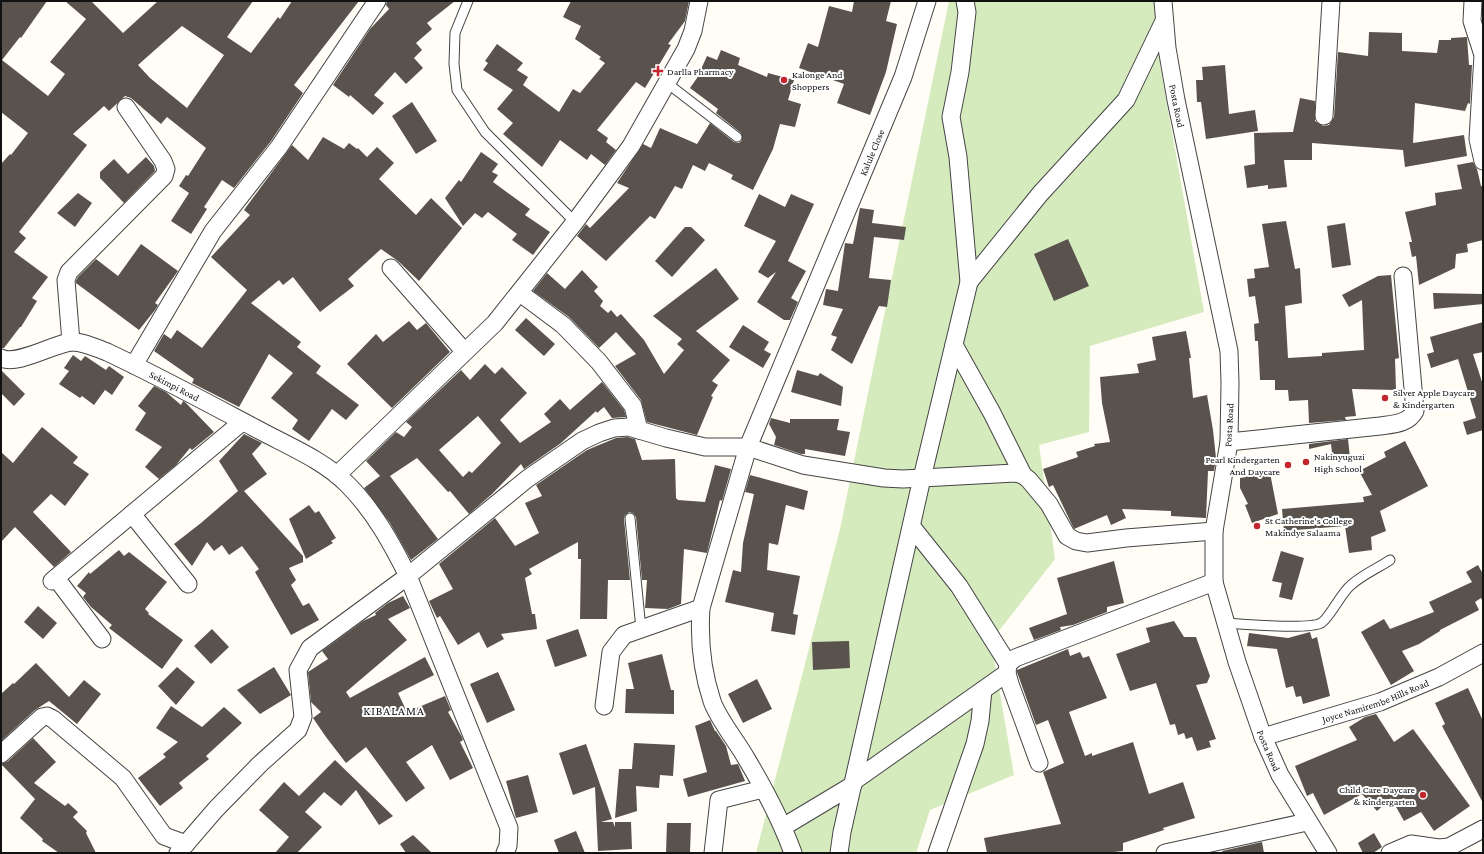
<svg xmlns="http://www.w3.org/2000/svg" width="1484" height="854" font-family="'Crimson Pro',serif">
	<rect width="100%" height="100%" fill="#fffdf5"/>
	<!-- green -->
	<path fill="#d5ebbd" d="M949,1H1170L1160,65L1204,312L1090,346L1089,432L1039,445L1055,559L991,641L1014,775L930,810L916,853H756L840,529Z"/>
	<!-- building -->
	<path fill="#5a524d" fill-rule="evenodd" d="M1,1H47L21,38L20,37L2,60L48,96L65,74L50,62L86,19L65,1H91L123,33L158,1H253L227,37L251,53L278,17L280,19L292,1H359L294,85L303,93L271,141L234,188L222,180L204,207L207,209L191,234L171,221L189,193L179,186L186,175L188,176L206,148L167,117L161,124L131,98L125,96L109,111L104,106L73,134L87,145L19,232L26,238L14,252L48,277L32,298L37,301L21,327H20L4,348H1V164L10,154L11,155L28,133L1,112ZM182,26L224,55L187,108L150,78L138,65Z
		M387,1H455L427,23L432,29L416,43L422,50L414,58L423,68L406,84L395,72L374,95L384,103L373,115L350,95L349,97L333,85L370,29L389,9L386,5Z
		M571,1H689L685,21L668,44L671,45L645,88L636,82L597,130L608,138L606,142L616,150L605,165L591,154L587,160L560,140L542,167L503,134L513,123L497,109L513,90L483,70L488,63L485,61L497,44L523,63L517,70L528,77L523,85L559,112L573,89L580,93L605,63L599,59L601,57L575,39L581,26L563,17Z
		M854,1H891L886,21L897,24L886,72L870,115L837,103L844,84L799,68L808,43L818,47L829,6L852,12Z
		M1369,32L1402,33V51L1437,53L1439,40H1451V38L1467,37L1469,65H1472L1470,104L1468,103L1465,111L1415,103L1413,143L1464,135L1467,156L1405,167L1403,150L1312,143V160H1284L1287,187L1268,189V185L1247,188L1244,166L1255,164L1254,133L1293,132L1300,98L1315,101V121L1323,126L1329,125L1334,117L1338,52L1368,56Z
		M721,50L740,58L738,65L767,77L768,73L794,80L788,100L801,104L795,127L780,124L773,149L753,190L731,179L733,175L709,163L705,171L693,165L682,189L675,186L655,219L650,216L606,261L577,236L586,224L590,228L629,188L617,183L643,144L651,148L660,128L697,144L710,123L734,142L739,143L742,140L741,133L716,113L718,109L690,88L697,78L707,56L717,60Z
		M1225,65L1229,114L1255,110L1258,131L1206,139L1201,102H1197L1196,80H1203L1202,67Z
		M412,102L437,141L416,154L392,116Z
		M323,137L344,149L349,143L357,149L358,148L367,157L377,147L394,163L379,179L416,215L431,198L462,228L419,281L398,261L381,249L348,279L354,286L320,312L293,277L283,285L279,280L251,303L301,342L297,347L321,366L316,373L359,405L346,420L332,409L309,441L292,429L298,420L271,398L293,373L269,354L239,407L192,383L194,379L154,351L164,334L171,339L177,330L202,348L247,290L211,257L250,215L244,210L292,145L308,160Z
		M481,152L498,164L492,172L498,175L493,182L530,209L525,215L550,232L533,255L512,240L517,234L488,212L482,218L475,213L463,226L445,198L459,180L461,182Z
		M146,157L154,166L155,171L124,203L100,178V172L114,159L128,174Z
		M1473,162L1477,169L1481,186H1483V240L1467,244L1468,252L1456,254L1455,268L1419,285L1416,256L1412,257L1409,242H1412L1405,212L1436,205L1435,193L1462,189L1457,165Z
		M78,193L92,203L75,227L57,213Z
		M759,194L785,207L791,194L814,204L788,261L806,271L791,298L798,302L790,320H784L757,302L776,272L768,278L758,272L776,241L744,226Z
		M860,208L874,210L872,223L906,227L904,240L874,237L869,278L891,280L887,307L879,306L852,364L831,350L837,337L831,335L843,309L823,305L826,289L838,291L845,243L853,244Z
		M1286,221L1295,269L1300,268L1302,303L1285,306L1288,358L1322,356V353L1364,350L1362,300L1349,307L1342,295L1378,276L1391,275L1399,358L1395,359L1396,390L1352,389L1356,416L1345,417L1346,420L1309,423L1308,400L1289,401L1288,390H1275V380H1260L1258,341H1255L1254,324L1259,323L1255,296L1249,297L1247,279L1255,278L1254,269L1269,267L1262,224Z
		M1345,223L1351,265L1332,268L1327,226Z
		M685,227H691L705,240L672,277L655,261Z
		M1068,239L1089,286L1054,301L1034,254Z
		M141,244L178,271L155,303L158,305L155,310L139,330L76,283V281L78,277L96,259L118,276Z
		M716,268L739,299L696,331L730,360L712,381L718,385L711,396L713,397L697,435L647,422L641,400L615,366L636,354L616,332L599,348L569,317L533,291L547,273L565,289L582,270L598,287L594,291L603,301L600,306L608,313L611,310L617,317L621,314L644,340L664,374L684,350L677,344L682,339L653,316Z
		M1433,293L1483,294V304L1434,309Z
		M526,318L555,344L544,356L515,330Z
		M409,321L417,330L426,323L450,352L392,408L347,364L376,334L383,342Z
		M1483,322V352L1473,354L1483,385V430L1467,435L1463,422L1476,418L1458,359L1431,368L1427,354L1434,352L1430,337Z
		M743,325L769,342L764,350L771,354L763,368L729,347Z
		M1186,331L1191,358H1189L1193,398L1207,395L1213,430L1216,458L1214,471H1208L1206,518L1171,516V511L1122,509L1126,518L1111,525L1107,515L1074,529L1053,485L1049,487L1043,469L1078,457L1076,452L1095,446L1094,444L1110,442L1102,403L1100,377L1139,373L1137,364L1156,360L1152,337Z
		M73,355L81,361L85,356L106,370L109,366L124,377L112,395L105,390L94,405L82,396L80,398L59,384L69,371L64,368Z
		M485,364L495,374L502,367L527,393L500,420L520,443L551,422L544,414L560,399L570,410L602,382L624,410L626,417L612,418L604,407L597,413L596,411L561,443L524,469L521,464L492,494L469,514L450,491L448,492L417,458L390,476L438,539L411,560L390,523L364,488L380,476L366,461L396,432L404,437L412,427L406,422L461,370L470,380ZM478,416L501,443L472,473L469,471L463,477L439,450Z
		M1,370L25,394L14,406L1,393Z
		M797,370L818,376L820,373L843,387L841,406L791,392Z
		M154,386L166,392L181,405L183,401L185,402L214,432L192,450L190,448L176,465L159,479L145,467L162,447L135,430L146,413L138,406Z
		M771,418L790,423V419H839L837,430L850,432L845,456L805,449V454H801L774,445L776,437L769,424Z
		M42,427L78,457L73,463L89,474L65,506L51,494L33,512L71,552L54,567L15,527L1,542V452L13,463Z
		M244,434L262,443L252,454L267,474L244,491L303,556V562L289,568L296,580L291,585L303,606L309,603L319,620L291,635L255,572L259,569L242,546L229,555L222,545L214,551L207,542L192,566L174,544L201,523L238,491L219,461Z
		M628,437L635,439L642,460L675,459L676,498L678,500L705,502L715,465L731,469L722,501L720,500L707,553L684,549L681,604L668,609L645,608L647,580H642L636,517L633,513L629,512L625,515L624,519L630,580H608L607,619H580L581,559H578V542L529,569L532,574L525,578L532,614H535L537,629L501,634L504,639L487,648L479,632L458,645L440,616L437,618L429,601L453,589L439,564L495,518L515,546L539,533L525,503L542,496L536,485L587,450L616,438Z
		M1348,439L1350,458L1333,461L1331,444L1309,449V444Z
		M1405,441L1428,486L1380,511L1386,531L1371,537L1372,550L1349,553L1345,526L1284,531L1282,509L1364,502L1363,497L1372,495L1359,471L1386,457L1384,452Z
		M1270,473L1278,514L1252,523L1245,505L1248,504L1240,488V478L1246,477V474Z
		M750,475L808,491L804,510L786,505L778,545L769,543L767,570L800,576L793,614L798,615L795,635L771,631L774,613L725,602L733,570L741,572L743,543L754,494L745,492Z
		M309,505L315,513L319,511L336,538L331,541L333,543L306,559L289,519Z
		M119,550L124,556L129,552L167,582L145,609L149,613L148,614L183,640L162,669L109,628L112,625L91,607L83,597L86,593L77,586L89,572L90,574Z
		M1281,551L1304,558L1292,600L1279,597L1282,583L1272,581Z
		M1114,561L1124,603L1107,607V612L1073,625L1060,627L1061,630L1034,640L1029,628L1067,614L1057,578Z
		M1478,565L1483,574V602L1481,598L1475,602L1479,610L1440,630V631L1419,644L1402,651L1414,671L1391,685L1361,632L1384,619L1390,629L1434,612L1429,602L1472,582L1466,572Z
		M403,596L410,608L388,619L407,640L346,692L350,698L425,657L434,675L398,693L407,712L445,696L451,710L448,712L462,737L463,740L460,742L473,768L450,780L432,745L406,762L425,788L406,802L366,747L346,763L326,737L313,718L321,712L311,702L308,672L328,659L322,651L363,621L376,615L375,613L388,603Z
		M38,606L57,623L43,639L24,622Z
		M1174,621L1184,637H1196L1210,676L1207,683L1196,685L1216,739L1209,741L1211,747L1197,751L1192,737L1186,739L1184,733L1178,735L1175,724L1170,725L1156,683L1130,691L1116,654L1150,642L1146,628Z
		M212,629L229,647L211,664L194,646Z
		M578,629L587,656L555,667L546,640Z
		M1310,632L1312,639L1317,637L1330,696L1303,704L1301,696L1296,697L1293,686L1286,688L1277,649L1247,646L1249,633L1288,638Z
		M849,641L850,668L813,670L812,642Z
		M1068,649L1070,656L1080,652L1083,658L1089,656L1107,698L1069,712L1085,756L1092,753V756L1133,742L1149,794L1183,782L1195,818L1163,828L1164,830L1123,843V851L1105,853H987L984,838L1061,824L1043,772L1064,763L1048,720L1036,725L1017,672V670Z
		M662,654L671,690H674V714L625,713L626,689H634L628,663Z
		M36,663L69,697L84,680L101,694L77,724L49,701L35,710L1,741V694L13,683L14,684Z
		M177,667L195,682L176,705L158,686Z
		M274,667L291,695L260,714L237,690Z
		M498,672L515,710L487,723L470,684Z
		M757,679L772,709L743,723L728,694Z
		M1468,688L1483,721V803L1442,726L1445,724L1435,703Z
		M171,706L202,727L224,707L242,723L206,756L209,759L179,783L183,788L160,806L138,778L166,757L163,754L178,742L156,728Z
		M1376,714L1394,742L1413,729L1470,806L1434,831L1421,812L1404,821L1391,798L1377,811L1362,794L1324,815L1313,793L1307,796L1295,766L1357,740L1349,727L1365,717Z
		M710,720L715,731H716L726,746L731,765L738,764L745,781L688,797L683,779L707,772L695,726Z
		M33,738L56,762L34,783L65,806L68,803L78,812L73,817L87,831L86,833L96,853H59L42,841L43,839L20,818L35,799L1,764L8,761Z
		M634,743L675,745L673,776L660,775L659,788L636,786L637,811L615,818L619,769H632Z
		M586,744L612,819L601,822H613L615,827V822H631L632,849L598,851L595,787L573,795L559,753Z
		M335,760L393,816L379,825L356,790L341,806L324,792L305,812L322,827L297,853H275L289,837L259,810L284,782L299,796Z
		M528,775L538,812L516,818L506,781Z
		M667,823H691L690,853H666Z
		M576,831L585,853H559L554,840Z
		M1374,833L1382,847L1373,853H1363L1358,843Z
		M413,835L432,853H406L400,844Z
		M1262,842L1264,853H1223L1222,851Z"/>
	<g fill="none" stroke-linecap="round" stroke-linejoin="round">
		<defs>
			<path id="lane" d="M468,1L455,33L454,64L457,90L485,132L575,222
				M667,83L737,137
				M630,518L641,629
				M1225,623C1243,624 1308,630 1321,623C1329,619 1341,593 1351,585C1362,575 1378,568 1390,560"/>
			<g id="street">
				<path id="s1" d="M1163,1L1167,48L1176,100L1229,351L1230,383L1229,442L1214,531V582L1237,662L1263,737L1280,775L1328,853"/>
				<path d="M1473,1L1472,21L1483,55L1478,139L1483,161"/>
				<path d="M1324,116L1331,1"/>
				<path d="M391,268L464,351"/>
				<path d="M969,282L1040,194L1126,100L1164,21"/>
				<path d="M520,293L563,325L599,362L633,406L639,430"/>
				<path d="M71,342L66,280L69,272L164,176L166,169L163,161L126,107"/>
				<path d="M954,345L992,413L1023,475"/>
				<path id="s2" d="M1,358C17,366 53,344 71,342C82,341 96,348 107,352C158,376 206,402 255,428C286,445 324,460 348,485C374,511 392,544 408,576L509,828L508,846L505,853"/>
				<path d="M134,365L213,231L279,147L377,1"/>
				<path d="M1229,442L1380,426C1393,424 1408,424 1415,411L1403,276"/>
				<path d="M337,475L495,323L575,222L631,146L686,49L693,31L699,1"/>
				<path d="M132,514L188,584"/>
				<path d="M912,527L959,586L1008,664"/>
				<path d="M56,578L102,639"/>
				<path d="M52,581L242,422"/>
				<path d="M604,706L611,652L624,635L701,608"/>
				<path id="s3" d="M1263,737L1380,702L1439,677L1483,653"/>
				<path d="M1,754L42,717L47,716L53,719L123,778L164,836L186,844"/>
				<path d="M1039,763L1010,684L1007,673L1008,664L1015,658L1214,582"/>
				<path d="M854,781L1007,673"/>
				<path d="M783,827L853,785"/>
				<path d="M178,853L216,809L260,764L298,730L303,717L298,670L310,648L408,576L527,479L582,441L599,433L614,428L629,427L666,438L705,447H748L803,465L884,478L903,479L1015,473L1023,475L1029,480L1049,504L1067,536L1076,541L1087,543L1126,538L1214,531"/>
				<path d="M713,853L719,800L763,789"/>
				<path id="s4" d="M793,853C781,820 764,788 746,758C737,742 717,717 712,701C702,671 699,638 701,608L748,447L903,77L927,1"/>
				<path d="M839,853L842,832L922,478L969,282L958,157L951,117L960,72L967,12L965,1"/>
				<path d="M937,853L975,744L980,721L983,690"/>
				<path d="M1165,853L1307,822"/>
				<path d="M1390,853L1411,844L1439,848L1449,847L1483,829"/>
			</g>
		</defs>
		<!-- lane casing -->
		<use href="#lane" stroke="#444" stroke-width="11"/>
		<!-- street casing -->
		<use href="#street" stroke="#444" stroke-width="19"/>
		<!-- lane -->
		<use href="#lane" stroke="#fff" stroke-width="9"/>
		<!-- street -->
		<use href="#street" stroke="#fff" stroke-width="17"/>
	</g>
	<!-- markers -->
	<g fill="#c4262e" stroke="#fff" stroke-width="1.5">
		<path d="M656 65h4v4h4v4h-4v4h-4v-4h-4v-4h4z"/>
		<circle cx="784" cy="80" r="4"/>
		<circle cx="1385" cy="398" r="4"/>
		<circle cx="1306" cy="462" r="4"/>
		<circle cx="1288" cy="465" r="4"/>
		<circle cx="1257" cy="526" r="4"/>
		<circle cx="1423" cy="795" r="4"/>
	</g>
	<g text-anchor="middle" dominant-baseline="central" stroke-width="4" stroke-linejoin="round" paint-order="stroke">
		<!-- poi labels -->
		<g font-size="10" fill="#111" stroke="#fff" text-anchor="start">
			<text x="667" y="71">Darlla Pharmacy</text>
			<text x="792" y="74">Kalonge And<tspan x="792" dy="12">Shoppers</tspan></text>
			<text x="1393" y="392">Silver Apple Daycare<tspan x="1393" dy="12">&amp; Kindergarten</tspan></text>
			<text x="1314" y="456">Nakinyuguzi<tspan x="1314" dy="12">High School</tspan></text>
			<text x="1280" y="459" text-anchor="end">Pearl Kindergarten<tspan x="1280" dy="12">And Daycare</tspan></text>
			<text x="1265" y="520">St Catherine's College<tspan x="1265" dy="12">Makindye Salaama</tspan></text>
			<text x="1415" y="789" text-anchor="end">Child Care Daycare<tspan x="1415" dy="12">&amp; Kindergarten</tspan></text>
		</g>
		<!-- street labels -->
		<g font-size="10" fill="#111" stroke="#fff">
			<text stroke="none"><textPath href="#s1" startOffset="106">Posta Road</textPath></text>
			<text stroke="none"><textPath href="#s4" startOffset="754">Kalule Close</textPath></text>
			<text stroke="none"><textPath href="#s2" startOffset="186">Sekimpi Road</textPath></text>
			<text transform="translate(1229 425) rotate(-87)">Posta Road</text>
			<text stroke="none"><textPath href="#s3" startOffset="118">Joyce Namirembe Hills Road</textPath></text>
			<text stroke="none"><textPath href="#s1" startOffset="766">Posta Road</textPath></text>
		</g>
		<!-- quarter labels -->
		<g font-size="12" letter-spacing="1" fill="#111" stroke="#fff">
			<text x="394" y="711">KIBALAMA</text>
		</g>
	</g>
	<!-- border -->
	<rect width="1484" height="854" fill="none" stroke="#111111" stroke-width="4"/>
</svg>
